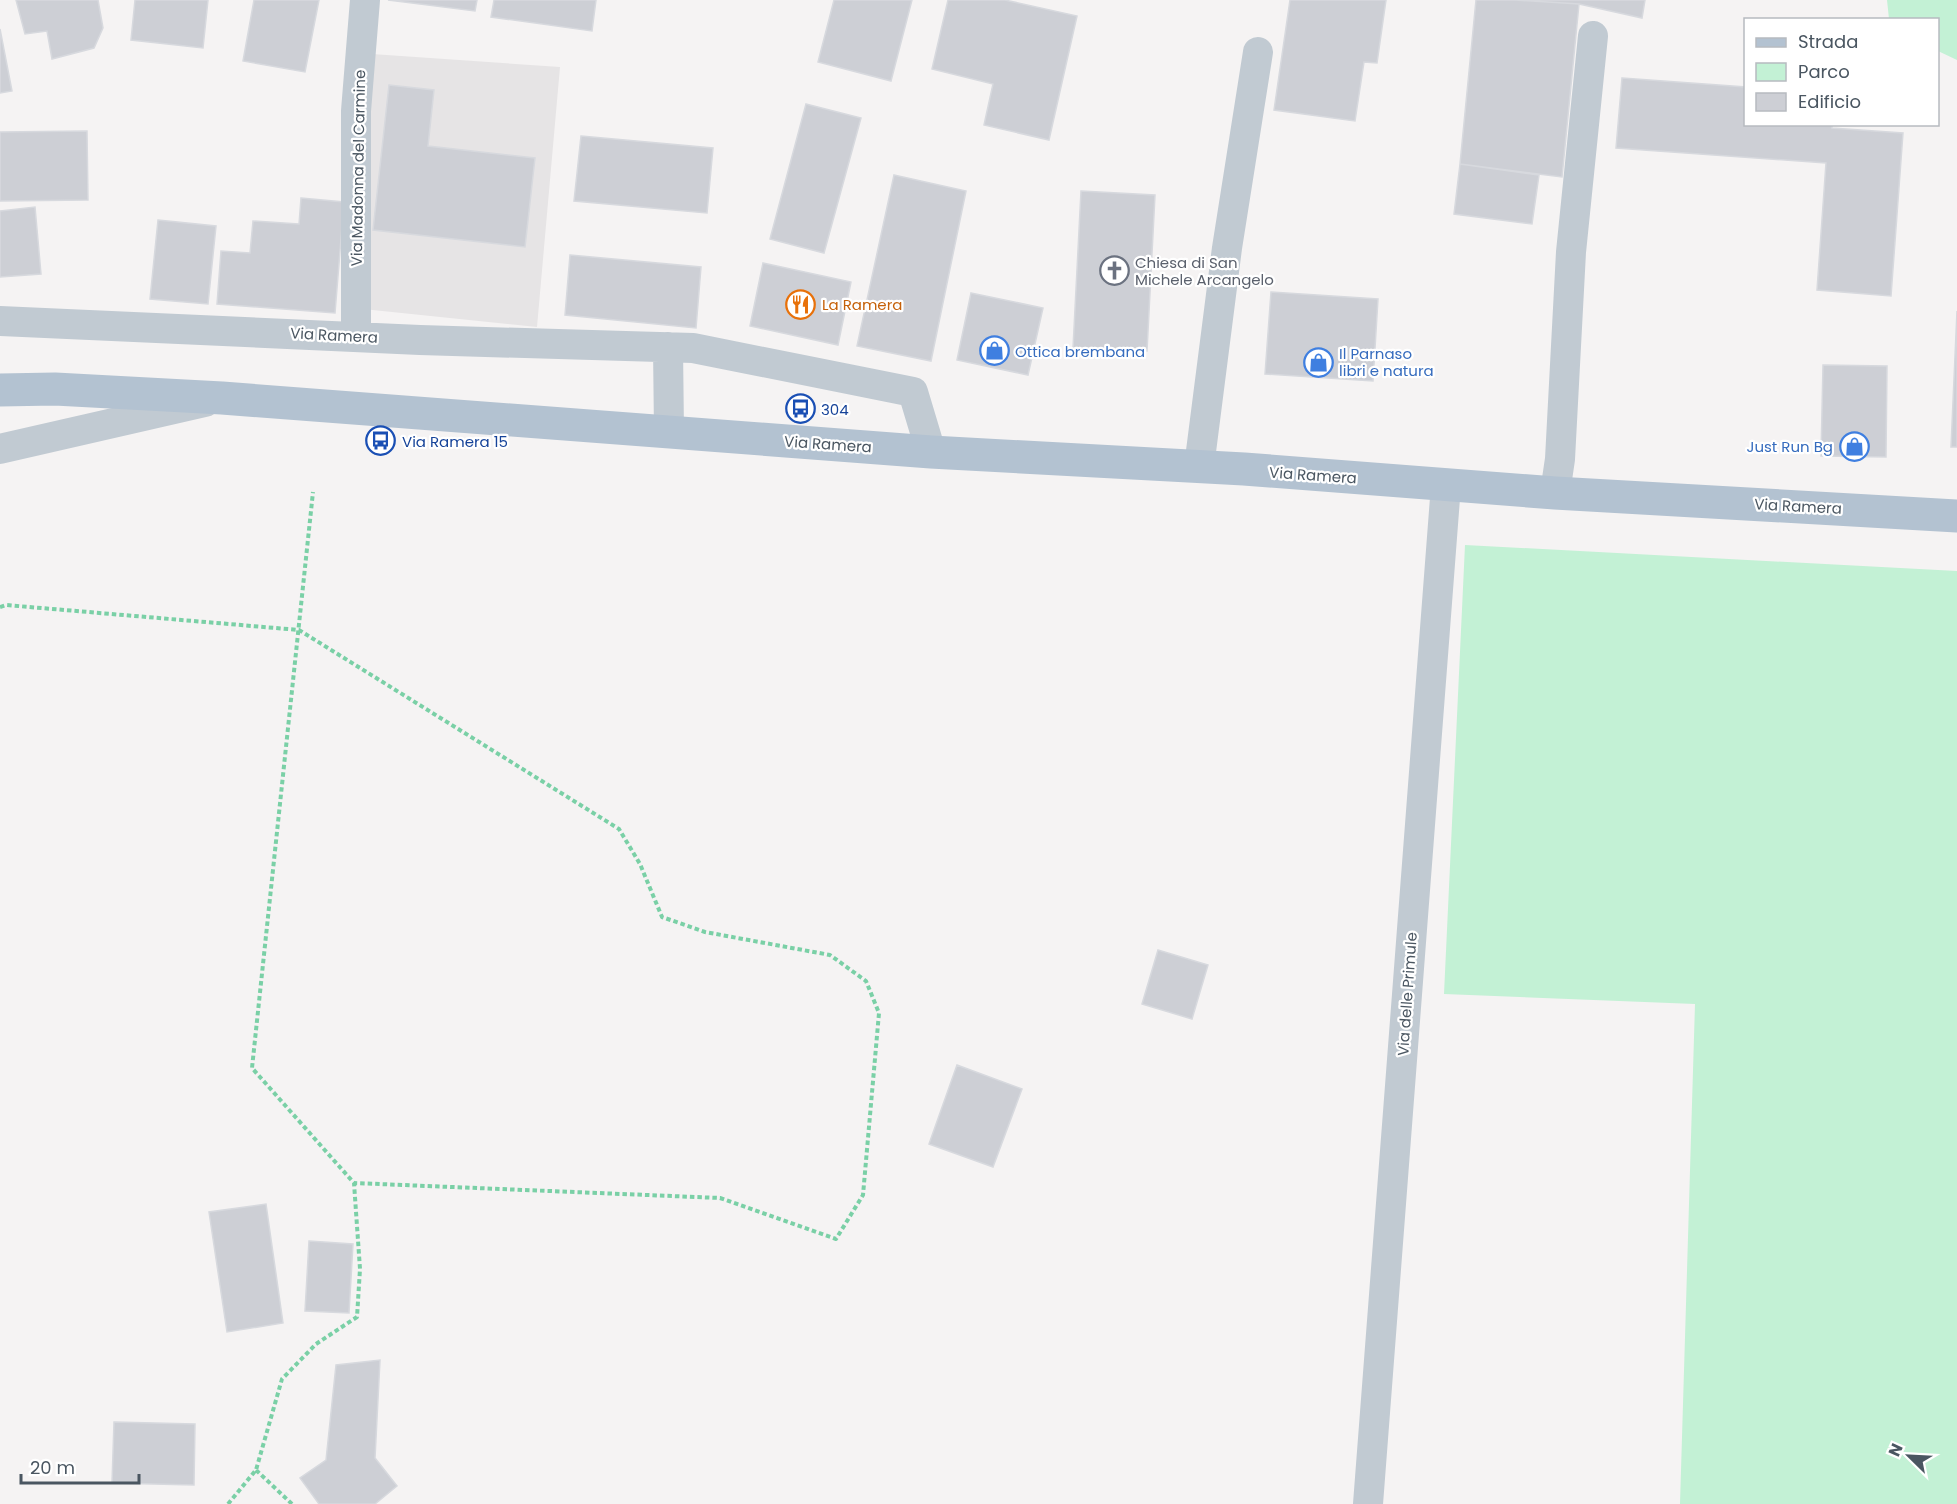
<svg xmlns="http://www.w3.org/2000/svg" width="1957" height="1504" font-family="Poppins,sans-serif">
	<rect width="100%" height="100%" fill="#f5f3f3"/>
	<!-- education -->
	<path fill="#e6e4e5" d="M372,54L560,67L537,327L363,309Z"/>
	<!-- green -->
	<path fill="#c3f1d5" d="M1887,0H1957V60L1938,51V20L1889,19Z
		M1465,545L1957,571V1504H1680L1695,1004L1444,994Z"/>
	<!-- building -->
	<path fill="#cdcfd5" stroke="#d7d9de" stroke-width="1.5" d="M16,0H98L103,28L94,48L52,59L47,31L25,34Z
		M135,0H208L203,48L131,40Z
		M254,0H319L305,72L243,61Z
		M388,0H477L475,11Z
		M494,0H596L592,31L491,17Z
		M834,0H912L891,81L818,62Z
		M948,0H1005L1077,16L1049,140L984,125L993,84L932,69Z
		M1290,0H1386L1377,63L1364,62L1355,121L1274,110Z
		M1476,0H1515L1579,4L1562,177L1460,164Z
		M1515,0H1645L1642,18L1579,4Z
		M0,29L12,91L0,93Z
		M1622,78L1746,87V124H1832V128L1903,133L1891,296L1817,290L1826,163L1616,148Z
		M389,85L434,90L428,146L535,158L525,247L373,230Z
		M806,104L861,118L824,253L770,239Z
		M87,131L88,200L0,201V132Z
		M581,136L713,148L707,213L574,201Z
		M1460,164L1539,175L1532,224L1454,214Z
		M894,175L966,191L931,361L857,346Z
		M1081,191L1155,195L1147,351L1073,348Z
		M301,198L344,202L335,313L217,304L221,251L250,253L253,221L299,224Z
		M35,207L41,274L0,277V211Z
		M158,220L216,226L208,304L150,299Z
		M570,255L701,267L696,328L565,315Z
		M763,263L851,282L838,345L750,326Z
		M1271,292L1378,299L1373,381L1265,374Z
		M971,293L1043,308L1028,375L957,360Z
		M1957,311V447H1951Z
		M1823,365L1887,366L1886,457L1821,456Z
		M1158,950L1208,965L1192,1019L1142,1004Z
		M957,1065L1022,1089L993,1167L929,1144Z
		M266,1204L283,1323L227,1332L209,1212Z
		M309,1241L353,1244L349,1313L305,1311Z
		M380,1360L375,1458L397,1486L375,1504H319L300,1478L326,1460L336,1365Z
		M114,1422L195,1424L194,1485L112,1483Z"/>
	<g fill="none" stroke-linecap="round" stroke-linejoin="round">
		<!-- path -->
		<path stroke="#7ad0a6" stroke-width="4" stroke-dasharray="4.5 3" stroke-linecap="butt" d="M0,607L6,605L299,630L619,829L640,864L662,917L705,932L830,955L866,981L879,1013L863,1195L836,1239L720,1198L354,1183
			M256,1470L292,1504
			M228,1504L256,1470L282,1379L316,1344L357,1317L360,1269L354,1183L252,1068L313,492"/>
		<!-- minor -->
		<path stroke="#c1cad2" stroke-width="30" d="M0,321L420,340L693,348L913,392L931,452
			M356,336V111L365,0
			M668,347L669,432
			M0,449L205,402
			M1199,467L1227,248L1258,52
			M1555,493L1560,459L1571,252L1593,36
			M1368,1504L1446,485"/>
		<!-- primary -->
		<path stroke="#b3c2d1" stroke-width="33" d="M0,390L55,389L222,398L931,452L1244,469L1555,493L1957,516"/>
	</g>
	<!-- icons -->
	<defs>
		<symbol id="church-ring" viewBox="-11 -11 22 22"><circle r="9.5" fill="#fff" stroke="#6b7280" stroke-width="1.5"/><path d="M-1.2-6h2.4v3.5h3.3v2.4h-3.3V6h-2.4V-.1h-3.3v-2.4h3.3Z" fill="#6b7280"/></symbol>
		<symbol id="restaurant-ring" viewBox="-11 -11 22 22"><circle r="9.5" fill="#fff" stroke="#e8710a" stroke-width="1.5"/><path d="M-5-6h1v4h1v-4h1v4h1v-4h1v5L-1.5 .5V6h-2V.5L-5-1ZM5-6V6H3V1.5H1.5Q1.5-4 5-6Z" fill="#e8710a"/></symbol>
		<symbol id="shop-ring" viewBox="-11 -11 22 22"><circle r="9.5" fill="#fff" stroke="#3f7fe0" stroke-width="1.5"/><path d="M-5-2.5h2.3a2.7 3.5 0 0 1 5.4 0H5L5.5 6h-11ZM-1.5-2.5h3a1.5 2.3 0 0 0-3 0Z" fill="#3f7fe0"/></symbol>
		<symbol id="bus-ring" viewBox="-11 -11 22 22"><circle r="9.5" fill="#fff" stroke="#1a4fb4" stroke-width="1.5"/><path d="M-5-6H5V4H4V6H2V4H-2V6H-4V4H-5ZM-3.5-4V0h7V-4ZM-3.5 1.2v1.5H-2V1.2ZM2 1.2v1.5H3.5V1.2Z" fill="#1a4fb4"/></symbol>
	</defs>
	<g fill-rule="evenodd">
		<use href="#church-ring" x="1098" y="254" width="33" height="33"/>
		<use href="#restaurant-ring" x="784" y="288" width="33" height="33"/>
		<use href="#shop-ring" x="978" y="334" width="33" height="33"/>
		<use href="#shop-ring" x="1302" y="346" width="33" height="33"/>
		<use href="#bus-ring" x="784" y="392" width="33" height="33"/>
		<use href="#bus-ring" x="364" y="424" width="33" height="33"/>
		<use href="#shop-ring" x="1838" y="430" width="33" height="33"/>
	</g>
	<g text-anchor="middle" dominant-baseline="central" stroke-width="4.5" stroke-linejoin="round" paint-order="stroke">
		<!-- street labels -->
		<g font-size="15" fill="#4a5661" stroke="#fff">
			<text transform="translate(358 168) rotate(-89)">Via Madonna del Carmine</text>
			<text transform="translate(334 335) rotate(3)">Via Ramera</text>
			<text transform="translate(828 444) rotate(4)">Via Ramera</text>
			<text transform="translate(1313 475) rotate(4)">Via Ramera</text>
			<text transform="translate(1798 506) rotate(3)">Via Ramera</text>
			<text transform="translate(1407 994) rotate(-86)">Via delle Primule</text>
		</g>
		<!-- worship labels -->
		<g font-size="15" fill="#5b616d" stroke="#fff" text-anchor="start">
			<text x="1135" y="262">Chiesa di San<tspan x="1135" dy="17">Michele Arcangelo</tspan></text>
		</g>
		<!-- food labels -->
		<g font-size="15" fill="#c56008" stroke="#fff" text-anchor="start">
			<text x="822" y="304">La Ramera</text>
		</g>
		<!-- shop labels -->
		<g font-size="15" fill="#366cbe" stroke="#fff" text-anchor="start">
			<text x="1015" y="351">Ottica brembana</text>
			<text x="1339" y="353">Il Parnaso<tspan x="1339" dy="17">libri e natura</tspan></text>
			<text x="1833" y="446" text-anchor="end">Just Run Bg</text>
		</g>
		<!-- transit labels -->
		<g font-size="15" fill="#164399" stroke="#fff" text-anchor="start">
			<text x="821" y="409">304</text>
			<text x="402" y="441">Via Ramera 15</text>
		</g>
	</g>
	<!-- legend -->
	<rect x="1744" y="18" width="195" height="108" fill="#ffffff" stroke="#b7bbc0" stroke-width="1.5"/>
	<rect x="1756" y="38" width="30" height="9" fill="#b3c2d1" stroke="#b7bbc0" stroke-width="1.5"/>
	<text x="1798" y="48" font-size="18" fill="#4a5661">Strada</text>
	<rect x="1756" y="63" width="30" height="18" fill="#c3f1d5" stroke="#b7bbc0" stroke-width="1.5"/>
	<text x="1798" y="78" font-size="18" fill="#4a5661">Parco</text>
	<rect x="1756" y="93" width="30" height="18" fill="#cdcfd5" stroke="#b7bbc0" stroke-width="1.5"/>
	<text x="1798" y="108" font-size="18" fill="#4a5661">Edificio</text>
	<!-- north arrow -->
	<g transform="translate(1909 1456) rotate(294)" stroke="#ffffff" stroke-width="4.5" paint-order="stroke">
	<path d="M0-4.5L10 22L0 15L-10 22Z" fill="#4a5661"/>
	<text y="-9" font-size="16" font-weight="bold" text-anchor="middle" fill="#4a5661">N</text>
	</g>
	<!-- scale -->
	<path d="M21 1474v9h118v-9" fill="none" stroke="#4a5661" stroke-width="3"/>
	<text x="30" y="1474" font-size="18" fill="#4a5661" stroke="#ffffff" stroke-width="4.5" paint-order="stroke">20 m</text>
</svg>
